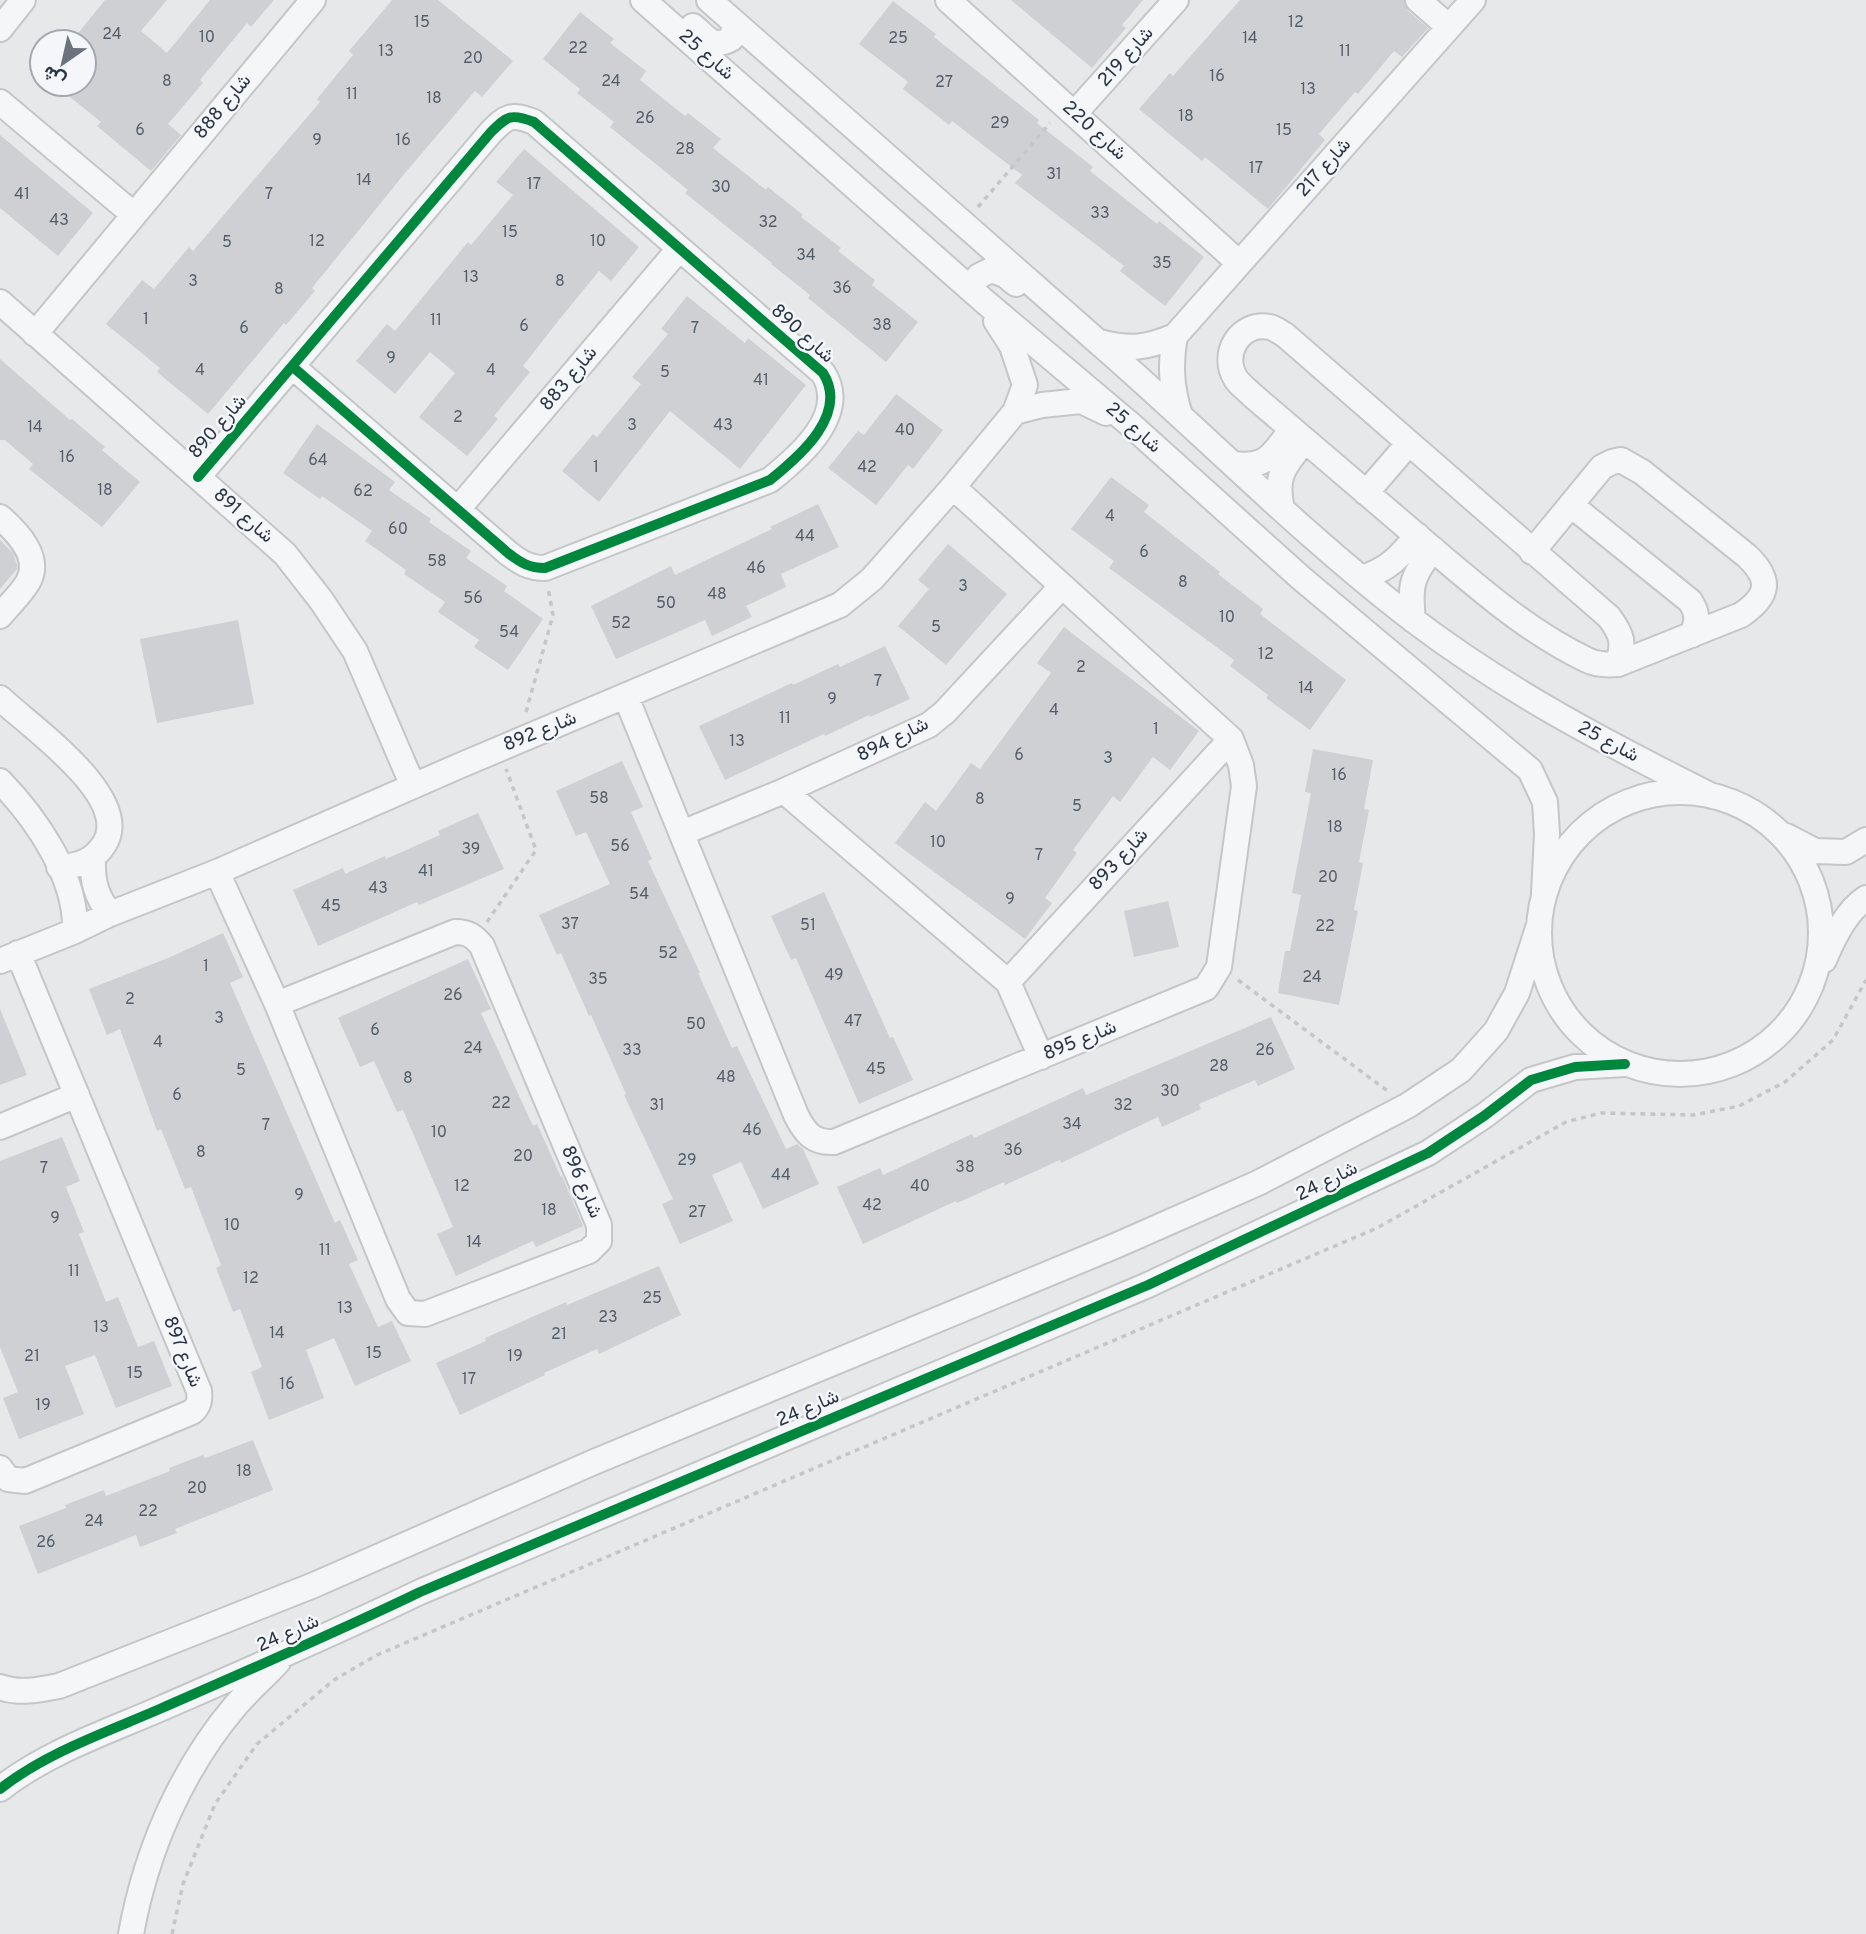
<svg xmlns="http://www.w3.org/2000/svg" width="1866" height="1934" font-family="Overpass,Vazirmatn,sans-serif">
	<rect width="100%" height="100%" fill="#e6e8ea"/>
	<!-- building -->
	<path fill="#ced0d3" d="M105,0H167L141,31L167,53L210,0H274L251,27L247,23L200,80L203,83L168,124L181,135L151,171L97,126L101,122L54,84H84V42H71Z
		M392,0H438L513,61L482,97L475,91L405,173L312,288L315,291L286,325L284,323L208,414L157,372L160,368L106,324L142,280L154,289L189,247L193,251L320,102L317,99L353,55L349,51Z
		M1011,0H1143L1122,25L1126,28L1092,68Z
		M1240,0H1404L1408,11L1428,28L1402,57L1394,51L1358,94L1355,92L1319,134L1325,140L1268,209L1205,157L1202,161L1139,109L1170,73L1173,76Z
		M893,1L936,34L934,37L1039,120L1037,123L1093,167L1090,171L1157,224L1159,221L1204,257L1165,306L1120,271L1124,266L1015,183L1022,175L952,121L949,125L903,89L908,82L859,44Z
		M580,12L614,39L610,43L646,71L640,80L685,116L688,113L721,139L713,148L766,190L768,187L803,215L801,217L841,248L838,251L875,280L872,285L918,322L886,362L808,298L810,295L771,264L772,263L685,193L688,190L610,127L614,122L577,93L580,89L543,59Z
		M0,135L93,213L58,256L0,208Z
		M524,149L639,247L611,281L599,271L559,320L523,366L530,372L494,416L498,419L467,456L419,417L455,373L430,352L395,394L356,361L387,324L395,331L468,242L471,245L513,195L496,182Z
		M687,296L745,343L748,338L806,385L740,469L670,411L599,502L562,471L593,434L597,437L641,384L632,377L668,334L661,329Z
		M0,359L70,420L72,419L105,447L102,450L140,482L102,527L29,469L33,464L5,440H0Z
		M896,394L943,430L913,469L908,465L876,505L828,468L858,431L864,435Z
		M317,424L395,482L389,490L431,519L429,522L471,551L466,558L507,586L504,591L543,619L508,670L474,647L479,640L438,612L445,602L404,574L406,570L365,541L372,531L322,496L320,499L283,473Z
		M1111,477L1149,505L1144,512L1220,572L1218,574L1263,609L1260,614L1346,680L1310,730L1266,698L1268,695L1230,666L1234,660L1109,568L1114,561L1071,529Z
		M818,504L839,547L781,574L786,587L746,606L752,617L712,636L705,620L616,659L591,606L671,566L675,575L772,529L770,527Z
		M0,540L13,553L17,565V569L0,589Z
		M948,544L1007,594L946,665L898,626L929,589L918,580Z
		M238,620L254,704L157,723L140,639Z
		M1064,627L1199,731L1170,770L1153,757L1120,802L1113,796L1073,850L1077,853L1045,898L1052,903L1025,939L895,843L925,802L936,811L971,763L980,769L1051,673L1037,663Z
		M885,646L910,699L870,717L869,715L825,736L824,734L725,780L699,726L792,683L793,685L838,664L840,667Z
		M1313,749L1373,760L1364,809L1369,810L1359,862L1363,863L1354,910L1358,911L1339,1005L1278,993L1285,951H1290L1301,895L1292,893L1311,793L1305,792Z
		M622,761L643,807L631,812L652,859L648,861L700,973H698L732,1048L737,1046L786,1149L797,1144L803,1149L819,1184L763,1209L741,1162L712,1175L733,1221L680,1244L662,1204L673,1199L624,1095L626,1094L591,1015L589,1016L561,953L557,955L539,915L610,884L586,832L576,836L556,791Z
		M478,813L504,869L419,905L417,902L318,946L293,890L343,868L345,874L385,856L386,859L440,835L438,831Z
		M824,892L890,1038L893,1037L913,1080L859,1104L796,958L791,960L771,916Z
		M1168,901L1179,947L1134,957L1124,911Z
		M223,933L243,977L230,983L335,1223L340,1220L358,1260L349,1264L378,1327L392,1321L411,1361L355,1386L334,1338L306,1350L324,1398L269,1420L251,1372L262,1367L240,1309L233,1312L216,1268L221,1265L191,1187L185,1189L161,1129L157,1131L120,1029L107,1035L89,989L168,958Z
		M468,959L491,1009L481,1013L533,1126L537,1124L561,1177L562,1176L583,1226L536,1247L533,1241L456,1276L437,1234L453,1227L403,1110L397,1112L374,1061L360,1067L338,1018Z
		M0,1009L27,1075L0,1085Z
		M1271,1017L1295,1069L1258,1086L1255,1080L1199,1104L1201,1109L1162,1127L1158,1117L1061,1163L1060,1160L1005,1185L1004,1182L957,1203L956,1201L863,1244L837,1187L880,1168L883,1175L972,1134L974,1138L1083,1088L1086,1095Z
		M62,1137L80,1181L66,1187L84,1232L79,1234L106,1302L118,1297L138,1347L154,1341L172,1386L116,1408L95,1355L65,1366L84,1414L19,1439L3,1398L18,1392L0,1347V1161Z
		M659,1266L681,1315L599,1354L597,1349L544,1373L545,1375L460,1415L436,1363L486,1341L485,1338L566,1302L567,1305Z
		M253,1440L273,1490L175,1529L177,1533L140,1547L136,1535L38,1574L19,1526L66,1508L65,1505L104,1490L106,1496L170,1471L169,1468L203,1455L205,1458Z"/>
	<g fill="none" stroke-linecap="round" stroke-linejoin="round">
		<defs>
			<path id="minor" d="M643,0L984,301L1131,425L1301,578L1530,770L1545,802L1547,834L1544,893
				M709,0C838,114 967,228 1097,341C1203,433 1301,534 1412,619C1505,690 1608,744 1712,796
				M948,0L1239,263
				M1418,0L1449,27
				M693,26C707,38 712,49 731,39L736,24
				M0,29L23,0
				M0,102L133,214
				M1075,113L1176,0
				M969,288L979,276L991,270L1005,275L1016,284
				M0,302L285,554L321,600L355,651L413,786
				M35,334L313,0
				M1175,336C1170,365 1171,387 1180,415
				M1100,342C1131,350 1146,348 1175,336L1473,0
				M1015,412L1042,405L1081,401L1106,413
				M1233,464C1269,468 1272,454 1292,429
				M198,477L491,132C507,116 511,113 534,122L823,373C849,414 800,456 770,480L545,568C529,568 521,563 508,553L293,367
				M1366,493L1409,443
				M1571,505L1690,601C1698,613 1698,621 1692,635
				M458,509L679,249
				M1282,509C1274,474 1285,466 1305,440
				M0,517C17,532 42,557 28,582C21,594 9,605 0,616
				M1532,552L1602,467L1612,462L1621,460L1642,472L1747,556C1772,580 1769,596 1741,615L1618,664C1607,665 1597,665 1587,660C1526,631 1474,584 1423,541C1366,492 1309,443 1252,395C1247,390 1240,385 1236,379C1220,354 1240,321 1270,327C1275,328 1281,333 1285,335L1609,617C1623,636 1624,642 1618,664
				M1361,578C1388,570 1400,557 1417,535
				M1413,620C1409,585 1412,576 1433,549
				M626,697L796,1115C805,1133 813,1143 834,1142L1206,988L1219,967L1244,786L1241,765L1231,739L953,487
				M0,698C29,726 132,796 105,843C94,861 79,866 59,867
				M0,781C36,818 77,877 75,931
				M784,791L1008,982
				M1539 933a141 141 0 1 1 282 0a141 141 0 1 1-282 0Z
				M682,833L784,791L929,725L945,712L1062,586
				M1786,836L1815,851L1846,852L1866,840
				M93,858C92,881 96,896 110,914
				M217,872L277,1004L398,1299L408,1313L425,1314L589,1251L599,1241V1225L482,946C474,936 468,932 455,932L277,1004
				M1824,960C1833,939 1846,911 1866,898
				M0,961L75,931L110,914L217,872L459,766L840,605L872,579L953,487L1015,412L1025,385L1012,346L996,321
				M1041,1057L1008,982L1231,739
				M0,1127L77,1095
				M0,1468L8,1479L25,1481L192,1412C199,1406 200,1400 199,1391L18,953
				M0,1687C19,1694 39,1690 59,1686L314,1585L594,1462L1115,1246L1258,1183L1407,1106L1461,1070L1496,1031L1517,993L1539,925
				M0,1789C47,1752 107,1732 162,1708C249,1670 335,1633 420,1592L1148,1285L1428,1153L1484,1116L1531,1080L1575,1067L1625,1064
				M131,1934C146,1851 181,1770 236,1705C249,1690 264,1677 278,1662"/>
		</defs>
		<!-- minor casing -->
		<use href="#minor" stroke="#c4c6c8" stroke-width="28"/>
		<!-- path -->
		<path stroke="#c5c6ca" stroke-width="3.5" stroke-dasharray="5 5" stroke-linecap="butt" d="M978,207L1050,123
			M526,712L553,615L548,588
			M487,922L536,850L506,769
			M1238,980L1389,1092
			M172,1934L183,1884L215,1804L257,1744L334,1680L377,1655L1377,1228L1566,1122L1601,1113L1694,1115L1739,1106L1785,1082L1833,1040L1866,980"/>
		<!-- minor -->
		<use href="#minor" stroke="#f5f6f7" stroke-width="24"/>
		<defs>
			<path id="cycleway" d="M198,477L491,132C507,116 511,113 534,122L823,373C849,414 800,456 770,480L545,568C529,568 521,563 508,553L293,367
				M0,1789C47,1752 107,1732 162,1708C249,1670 335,1633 420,1592L1148,1285L1428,1153L1484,1116L1531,1080L1575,1067L1625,1064"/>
		</defs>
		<!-- cycleway casing -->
		<use href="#cycleway" stroke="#f4f6f9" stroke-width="15"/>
		<!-- cycleway -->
		<use href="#cycleway" stroke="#00873e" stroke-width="10"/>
	</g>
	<g text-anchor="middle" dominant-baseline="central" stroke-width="5" stroke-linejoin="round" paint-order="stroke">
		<!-- number labels -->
		<g font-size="16" fill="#545c69">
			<text x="422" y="23">15</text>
			<text x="1296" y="23">12</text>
			<text x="112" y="35">24</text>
			<text x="207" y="38">10</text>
			<text x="898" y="39">25</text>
			<text x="1250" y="39">14</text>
			<text x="578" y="49">22</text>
			<text x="386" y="52">13</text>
			<text x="1345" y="52">11</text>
			<text x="473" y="59">20</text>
			<text x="1217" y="77">16</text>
			<text x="167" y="82">8</text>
			<text x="611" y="82">24</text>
			<text x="944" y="83">27</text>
			<text x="1308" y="90">13</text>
			<text x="352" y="95">11</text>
			<text x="434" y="99">18</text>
			<text x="1186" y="117">18</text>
			<text x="645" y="119">26</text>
			<text x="1000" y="124">29</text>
			<text x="140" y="131">6</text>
			<text x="1284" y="131">15</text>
			<text x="317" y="141">9</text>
			<text x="403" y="141">16</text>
			<text x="685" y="150">28</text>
			<text x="1256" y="169">17</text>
			<text x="1054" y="175">31</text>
			<text x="364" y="181">14</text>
			<text x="534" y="185">17</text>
			<text x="721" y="188">30</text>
			<text x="22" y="195">41</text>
			<text x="269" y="195">7</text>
			<text x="1100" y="214">33</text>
			<text x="59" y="221">43</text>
			<text x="768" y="223">32</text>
			<text x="510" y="233">15</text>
			<text x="317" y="242">12</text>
			<text x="598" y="242">10</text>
			<text x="227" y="243">5</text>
			<text x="806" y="256">34</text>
			<text x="1162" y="264">35</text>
			<text x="471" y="278">13</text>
			<text x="193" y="282">3</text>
			<text x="560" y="282">8</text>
			<text x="842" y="289">36</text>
			<text x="279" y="290">8</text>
			<text x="146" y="320">1</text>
			<text x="436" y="321">11</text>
			<text x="882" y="326">38</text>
			<text x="524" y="327">6</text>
			<text x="244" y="329">6</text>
			<text x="695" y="329">7</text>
			<text x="391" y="359">9</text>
			<text x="200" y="371">4</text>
			<text x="491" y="371">4</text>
			<text x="665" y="373">5</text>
			<text x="761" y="381">41</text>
			<text x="458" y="418">2</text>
			<text x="632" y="426">3</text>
			<text x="723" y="426">43</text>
			<text x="35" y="428">14</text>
			<text x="905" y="431">40</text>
			<text x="67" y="458">16</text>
			<text x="318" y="461">64</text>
			<text x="596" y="468">1</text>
			<text x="867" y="468">42</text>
			<text x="105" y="491">18</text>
			<text x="363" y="492">62</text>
			<text x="1110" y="517">4</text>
			<text x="398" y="530">60</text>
			<text x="805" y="537">44</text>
			<text x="1144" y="553">6</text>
			<text x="437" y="562">58</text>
			<text x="756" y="569">46</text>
			<text x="1183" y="583">8</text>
			<text x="963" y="587">3</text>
			<text x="717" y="595">48</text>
			<text x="473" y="599">56</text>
			<text x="666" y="604">50</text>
			<text x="1227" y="618">10</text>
			<text x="621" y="624">52</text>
			<text x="936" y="628">5</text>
			<text x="509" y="633">54</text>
			<text x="1266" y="655">12</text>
			<text x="1081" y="668">2</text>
			<text x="878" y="682">7</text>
			<text x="1306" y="689">14</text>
			<text x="832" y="700">9</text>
			<text x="1054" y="711">4</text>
			<text x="785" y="719">11</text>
			<text x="1156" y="730">1</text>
			<text x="737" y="742">13</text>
			<text x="1019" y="756">6</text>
			<text x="1108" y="759">3</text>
			<text x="1339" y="776">16</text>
			<text x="599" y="799">58</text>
			<text x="980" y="800">8</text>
			<text x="1077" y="807">5</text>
			<text x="1335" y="828">18</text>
			<text x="938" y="843">10</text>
			<text x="620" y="847">56</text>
			<text x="471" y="850">39</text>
			<text x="1039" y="856">7</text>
			<text x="426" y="872">41</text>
			<text x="1328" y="878">20</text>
			<text x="378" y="889">43</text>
			<text x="639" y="895">54</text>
			<text x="1010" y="900">9</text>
			<text x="331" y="907">45</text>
			<text x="570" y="925">37</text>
			<text x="808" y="926">51</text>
			<text x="1325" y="927">22</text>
			<text x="668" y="954">52</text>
			<text x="206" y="967">1</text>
			<text x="834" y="976">49</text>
			<text x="1312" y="978">24</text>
			<text x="598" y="980">35</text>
			<text x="453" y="996">26</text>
			<text x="130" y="1000">2</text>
			<text x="219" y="1019">3</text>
			<text x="853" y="1022">47</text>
			<text x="696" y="1025">50</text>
			<text x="375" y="1031">6</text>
			<text x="158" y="1043">4</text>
			<text x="473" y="1049">24</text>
			<text x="632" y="1051">33</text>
			<text x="1265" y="1051">26</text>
			<text x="1219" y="1067">28</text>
			<text x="876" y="1070">45</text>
			<text x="241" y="1071">5</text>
			<text x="726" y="1078">48</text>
			<text x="408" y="1079">8</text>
			<text x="1170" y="1092">30</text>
			<text x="177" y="1096">6</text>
			<text x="501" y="1104">22</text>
			<text x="657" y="1106">31</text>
			<text x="1123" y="1106">32</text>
			<text x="1072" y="1125">34</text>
			<text x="266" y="1126">7</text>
			<text x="752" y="1131">46</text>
			<text x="439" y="1133">10</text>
			<text x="1013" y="1151">36</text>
			<text x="201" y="1153">8</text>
			<text x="523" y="1157">20</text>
			<text x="687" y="1161">29</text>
			<text x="965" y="1168">38</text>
			<text x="44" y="1169">7</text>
			<text x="781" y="1176">44</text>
			<text x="462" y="1187">12</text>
			<text x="920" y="1187">40</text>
			<text x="299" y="1196">9</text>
			<text x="872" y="1206">42</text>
			<text x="549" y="1211">18</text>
			<text x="697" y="1213">27</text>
			<text x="55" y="1219">9</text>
			<text x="232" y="1226">10</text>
			<text x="474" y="1243">14</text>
			<text x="325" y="1251">11</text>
			<text x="74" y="1272">11</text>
			<text x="251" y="1279">12</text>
			<text x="652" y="1299">25</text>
			<text x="345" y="1309">13</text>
			<text x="608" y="1318">23</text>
			<text x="101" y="1328">13</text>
			<text x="277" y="1334">14</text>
			<text x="559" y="1335">21</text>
			<text x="374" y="1354">15</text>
			<text x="32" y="1357">21</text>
			<text x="515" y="1357">19</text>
			<text x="135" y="1374">15</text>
			<text x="469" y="1380">17</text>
			<text x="287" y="1385">16</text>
			<text x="43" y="1406">19</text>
			<text x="244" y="1472">18</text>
			<text x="197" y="1489">20</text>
			<text x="148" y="1512">22</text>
			<text x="94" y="1522">24</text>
			<text x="46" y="1543">26</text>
		</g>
		<!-- street labels -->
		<g font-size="19" fill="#2b3445" stroke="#f4f6f9">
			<text transform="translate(706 55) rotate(41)">شارع 25</text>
			<text transform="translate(1126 57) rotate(-48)">شارع 219</text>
			<text transform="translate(223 107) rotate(-50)">شارع 888</text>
			<text transform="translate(1094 131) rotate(42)">شارع 220</text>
			<text transform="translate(1324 168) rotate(-48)">شارع 217</text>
			<text transform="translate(802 334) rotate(42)">شارع 890</text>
			<text transform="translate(569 379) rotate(-50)">شارع 883</text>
			<text transform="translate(218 427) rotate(-49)">شارع 890</text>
			<text transform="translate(1133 428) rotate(41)">شارع 25</text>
			<text transform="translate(243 516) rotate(41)">شارع 891</text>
			<text transform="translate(540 732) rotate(-22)">شارع 892</text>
			<text transform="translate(893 740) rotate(-26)">شارع 894</text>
			<text transform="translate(1608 742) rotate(28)">شارع 25</text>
			<text transform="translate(1119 860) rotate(-47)">شارع 893</text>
			<text transform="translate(1080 1041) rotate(-22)">شارع 895</text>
			<text transform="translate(581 1182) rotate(67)">شارع 896</text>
			<text transform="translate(1327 1182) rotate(-26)">شارع 24</text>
			<text transform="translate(182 1352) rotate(68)">شارع 897</text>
			<text transform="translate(808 1409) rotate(-23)">شارع 24</text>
			<text transform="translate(288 1634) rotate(-24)">شارع 24</text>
		</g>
	</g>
	<!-- north arrow -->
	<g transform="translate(63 63) rotate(214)"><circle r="33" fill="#f4f6f9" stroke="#a4a8b1" stroke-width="2"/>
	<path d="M0-5L12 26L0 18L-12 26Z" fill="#6c737f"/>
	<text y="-10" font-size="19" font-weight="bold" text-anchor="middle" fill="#2b3445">ش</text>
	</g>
</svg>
